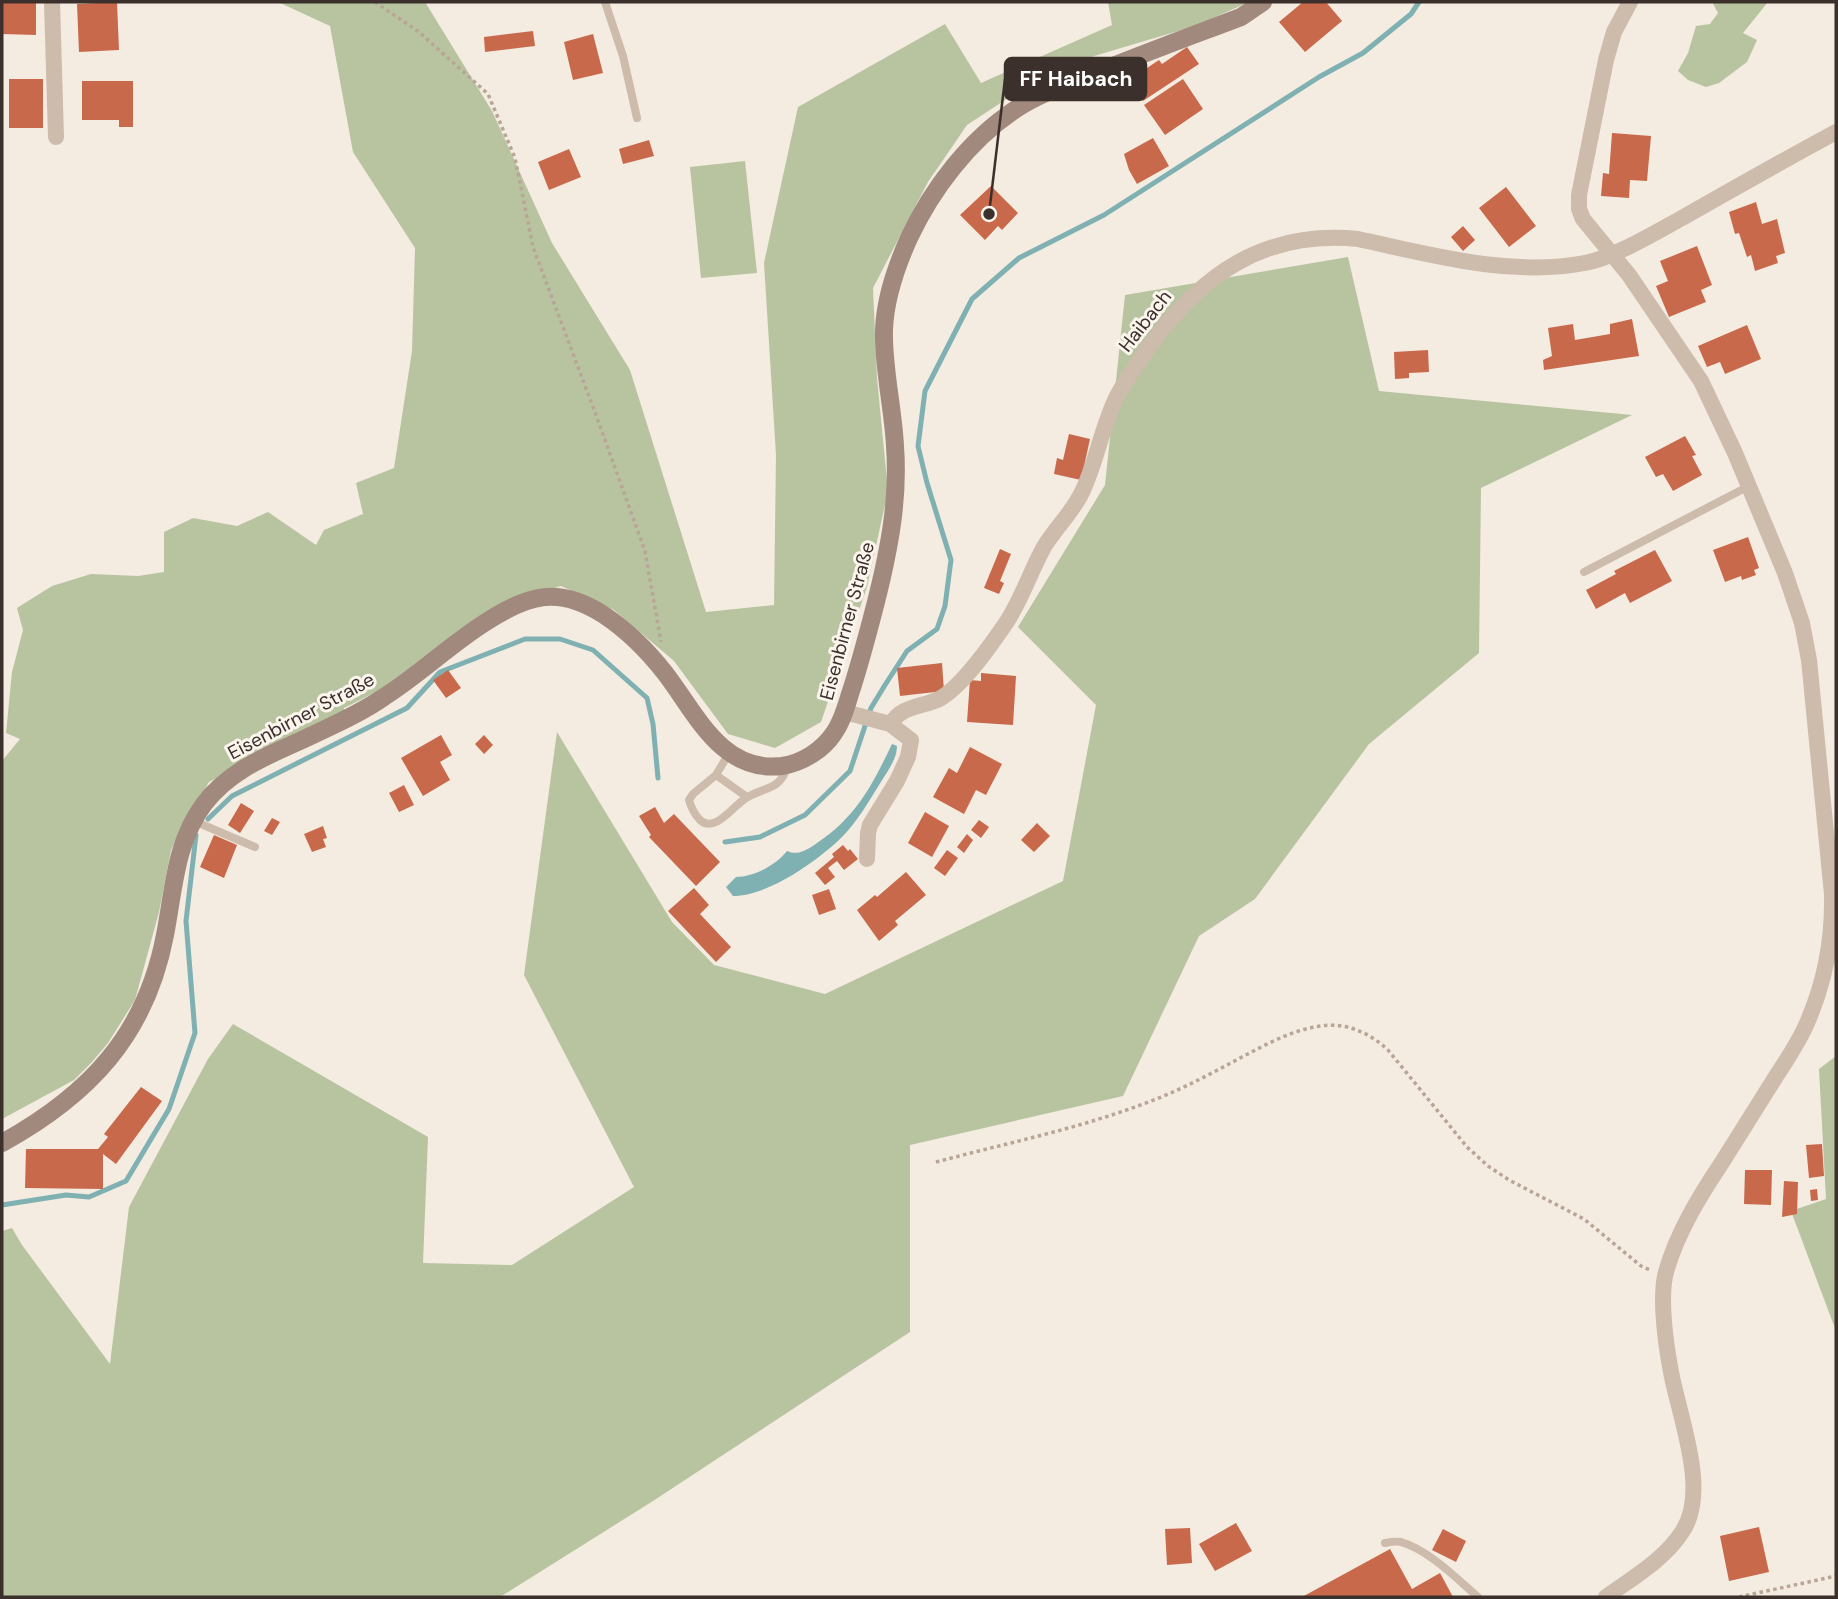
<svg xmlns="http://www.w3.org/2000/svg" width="1838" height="1599" font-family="'DM Sans',sans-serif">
	<rect width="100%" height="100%" fill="#f4ebe1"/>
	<!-- green -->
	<path fill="#b8c4a0" d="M278,2H425L492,111L552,243L630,370L706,612L774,605L776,455L764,263L798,107L945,24L981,83L1112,25L1108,2H1249L1195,26L1054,68L967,125L928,182L873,288L877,378L888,491L867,587L821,722L775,748L728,734L674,661L614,610L561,586L500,605L402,679L344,708V716L261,754L209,782L171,850L159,912L135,1000L108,1043L92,1062L74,1080L2,1119V761L20,739L6,733L12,672L23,630L17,608L52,586L91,574L138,576L164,572V532L193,518L237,526L268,512L316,545L324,530L363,514L356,483L394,468L412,351L415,248L353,152L330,26Z
		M1712,2H1768L1743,33L1757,40L1747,62L1719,83L1706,87L1688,80L1678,71L1688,53L1696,26L1710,24L1718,13Z
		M745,161L757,273L701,278L690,167Z
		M1348,257L1379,391L1632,415L1481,488L1479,653L1369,744L1255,899L1199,936L1123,1096L910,1145V1332L653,1501L500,1597H2V1231L12,1228L22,1245L110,1364L129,1207L208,1059L233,1024L428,1137L423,1263L512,1265L634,1187L524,975L557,732L672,922L714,965L825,994L1063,881L1096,705L1018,627L1105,485L1125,295Z
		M1836,1056V1331L1791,1211L1826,1199L1819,1069Z"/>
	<!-- water -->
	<path fill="#7fb0b2" d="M892,744L897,746C897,760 886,773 879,785C868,803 856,823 841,838C816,862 768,896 733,896L726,887L736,877C754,877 776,865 787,851C798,856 807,850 817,843C856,817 872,786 892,744Z"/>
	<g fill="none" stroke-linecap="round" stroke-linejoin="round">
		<!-- stream -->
		<path stroke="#7fb0b2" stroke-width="5" d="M208,819L232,796L407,708L440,672L525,639H560L593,650L647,698L653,724L658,778
			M725,842L760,837L805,815L850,771L871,708L885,685L907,651L937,629L945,606L951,560L927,483L918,446L925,391L972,299L1019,258L1104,215L1319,77L1363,53L1411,14L1419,2
			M2,1205L66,1195L89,1197L126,1181L169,1109L195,1033L186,921L196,835"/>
	</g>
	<!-- building -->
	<path fill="#c8694b" d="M2,2H36V35L2,34Z
		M117,2L119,50L79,52L77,4Z
		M1303,2H1326L1342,21L1305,52L1279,22Z
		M533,31L535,46L485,52L484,37Z
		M593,34L603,73L573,80L564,42Z
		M1187,47L1199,64L1143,101L1129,80L1159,60L1162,64Z
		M9,79H43V128H9Z
		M1183,79L1203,109L1165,135L1144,105Z
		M82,81H133V127H119V120H82Z
		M1612,133L1651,136L1647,181L1630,180L1629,198L1601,196L1603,173L1609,174Z
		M1153,138L1169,166L1137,184L1129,170L1124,154Z
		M649,140L654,156L623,164L619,149Z
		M569,149L581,177L549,190L538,162Z
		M991,186L1018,213L1002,230L998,226L985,240L960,215Z
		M1506,187L1536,226L1509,247L1479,208Z
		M1756,202L1762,224L1777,219L1785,253L1776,256L1778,263L1755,271L1751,255L1747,257L1739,233L1735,234L1729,212Z
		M1463,226L1475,240L1463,251L1451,237Z
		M1697,246L1712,285L1701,290L1706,302L1669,317L1656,286L1668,281L1660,261Z
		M1632,319L1639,356L1544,370L1543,360L1552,356L1548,328L1573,324L1575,340L1610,334V324Z
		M1747,325L1761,359L1725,374L1720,362L1707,367L1698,346Z
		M1428,350L1429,372L1409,373V378L1395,379L1394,352Z
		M1069,434L1090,439L1081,480L1054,474L1057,458L1063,460Z
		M1685,436L1696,455L1692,456L1702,475L1673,491L1663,474L1656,477L1645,457Z
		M1748,537L1759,568L1754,570L1756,575L1742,580L1741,576L1725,582L1713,550Z
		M1000,549L1011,554L1000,581L1004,583L999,594L984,588Z
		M1655,550L1672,581L1630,603L1625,593L1596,609L1586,590L1616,574L1614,571Z
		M942,663L944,691L900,696L897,668Z
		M448,670L461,688L446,698L433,680Z
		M981,673L1016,676L1013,725L967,722L970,680L981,681Z
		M441,735L452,755L440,762L450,780L423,796L401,758Z
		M484,735L493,745L484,754L475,744Z
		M970,747L1002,764L986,795L976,790L964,814L933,797L949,768L957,773Z
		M404,785L414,805L399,812L389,793Z
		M241,803L254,811L240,833L228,825Z
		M655,807L664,823L674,814L720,862L696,886L649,837L651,835L639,816Z
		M925,812L949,826L932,857L908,843Z
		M272,818L280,822L272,835L264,831Z
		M979,820L989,827L981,838L971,830Z
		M1037,823L1050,836L1034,852L1021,840Z
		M323,826L327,838L323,839L326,847L312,852L304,834Z
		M967,834L973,840L964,853L957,847Z
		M214,835L237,845L224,878L200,867Z
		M843,845L848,851L850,849L858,859L844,870L837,861L828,868L835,877L825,885L815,873L834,857L832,854Z
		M947,850L958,858L945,876L934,868Z
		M906,872L926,895L895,921L898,925L879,941L857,910L875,895L877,897Z
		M694,888L709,905L700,914L731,947L716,962L668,911Z
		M829,889L836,909L819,915L812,895Z
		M141,1087L162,1101L116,1164L103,1154V1189L25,1188L26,1149H98L108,1137L104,1134Z
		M1822,1144L1824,1176L1809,1178L1806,1145Z
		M1745,1170H1772L1771,1205L1744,1204Z
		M1784,1181L1798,1182L1797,1214L1782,1217Z
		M1817,1189L1818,1200L1811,1201L1810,1190Z
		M1236,1523L1252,1551L1215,1571L1199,1544Z
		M1759,1527L1769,1572L1729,1581L1720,1536Z
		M1190,1528L1192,1563L1167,1565L1165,1529Z
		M1443,1529L1466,1541L1456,1562L1432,1550Z
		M1390,1549L1412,1589L1440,1573L1453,1597H1302Z"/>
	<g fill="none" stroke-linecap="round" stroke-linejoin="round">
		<!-- path -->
		<path stroke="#b9a596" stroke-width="3.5" stroke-dasharray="3.5 3.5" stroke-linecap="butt" d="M375,2L419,32L488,94L515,158L533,247L596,415L645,551L661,642
			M936,1162C1007,1143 1082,1128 1151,1101C1183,1089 1212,1073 1242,1057C1267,1044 1292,1030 1321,1026C1346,1022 1370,1033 1388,1050L1467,1147L1488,1166L1509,1180L1584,1219L1641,1266L1650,1270
			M1739,1597L1836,1576"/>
		<!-- service -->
		<path stroke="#cdbbac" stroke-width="8" d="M605,2L623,56L637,118
			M1584,572L1749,486
			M729,753L716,775L693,794L689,800C691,807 694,814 700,820C715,834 734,805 746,798C766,786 780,791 788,765
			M716,775L747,797
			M194,821L255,847
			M1385,1543C1390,1542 1396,1541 1401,1542C1429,1550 1457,1579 1478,1597"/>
		<!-- minor -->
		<path stroke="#cdbbac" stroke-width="16" d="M52,2L56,137
			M845,712L890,724C894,720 897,715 901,713C913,705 929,705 941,698C964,684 991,645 1006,623C1022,599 1030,572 1044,547C1056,527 1074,511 1083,490C1097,460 1102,426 1117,396C1126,379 1138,363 1149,347C1202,274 1264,230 1358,239C1432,255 1510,277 1585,263C1613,258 1656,232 1682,218C1733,189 1784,160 1836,132
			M867,859L868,833L870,825L897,781L908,757L911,740L890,724
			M1606,1597C1632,1578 1664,1560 1682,1532C1710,1492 1679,1416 1671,1372C1666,1346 1659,1297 1666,1272C1677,1233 1699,1197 1721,1164C1739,1135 1757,1107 1775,1078C1786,1061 1799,1042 1807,1023C1825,982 1833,939 1832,894L1809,660L1802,623L1785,573L1735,453L1701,381L1629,275L1583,219L1579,209V195L1606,60L1614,32L1630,2"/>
		<!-- secondary -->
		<path stroke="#a18a7d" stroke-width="18" d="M2,1143C89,1095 146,1035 165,935C174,889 175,843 204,804C228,772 264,757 300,741C329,727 358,715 384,697C420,674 451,644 486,622C529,594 559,586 604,615C628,631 647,650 665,673C696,713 721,773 782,766C802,763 823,750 834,733C842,722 846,707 850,694C860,664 868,633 876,602C889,550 899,500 895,446C893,407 883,368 884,330C885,299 896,267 909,238C932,189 969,140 1016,109C1039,94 1067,84 1093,74C1142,54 1191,36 1241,17L1263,2"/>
	</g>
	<g text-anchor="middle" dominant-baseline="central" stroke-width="6" stroke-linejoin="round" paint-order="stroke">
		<!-- street labels -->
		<g font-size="19" fill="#3b302b" stroke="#fbf5ee">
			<text transform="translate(1145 321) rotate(-52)">Haibach</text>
			<text transform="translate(847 621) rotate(-75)">Eisenbirner Straße</text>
			<text transform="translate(301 716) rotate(-28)">Eisenbirner Straße</text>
		</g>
	</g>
	<!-- callouts -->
	<path fill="none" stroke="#3b302b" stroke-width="2.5" d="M989 214L1005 79"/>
	<circle fill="#3b302b" stroke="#fbf5ee" stroke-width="2.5" cx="989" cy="214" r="7"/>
	<rect fill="#3b302b" stroke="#3b302b" stroke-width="2.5" x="1005" y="58" width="141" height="42" rx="7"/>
	<g font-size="21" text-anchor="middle" font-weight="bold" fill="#fff">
		<text x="1076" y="86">FF Haibach</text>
	</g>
	<!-- border -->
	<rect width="1838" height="1599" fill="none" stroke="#3b302b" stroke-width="7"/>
</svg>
